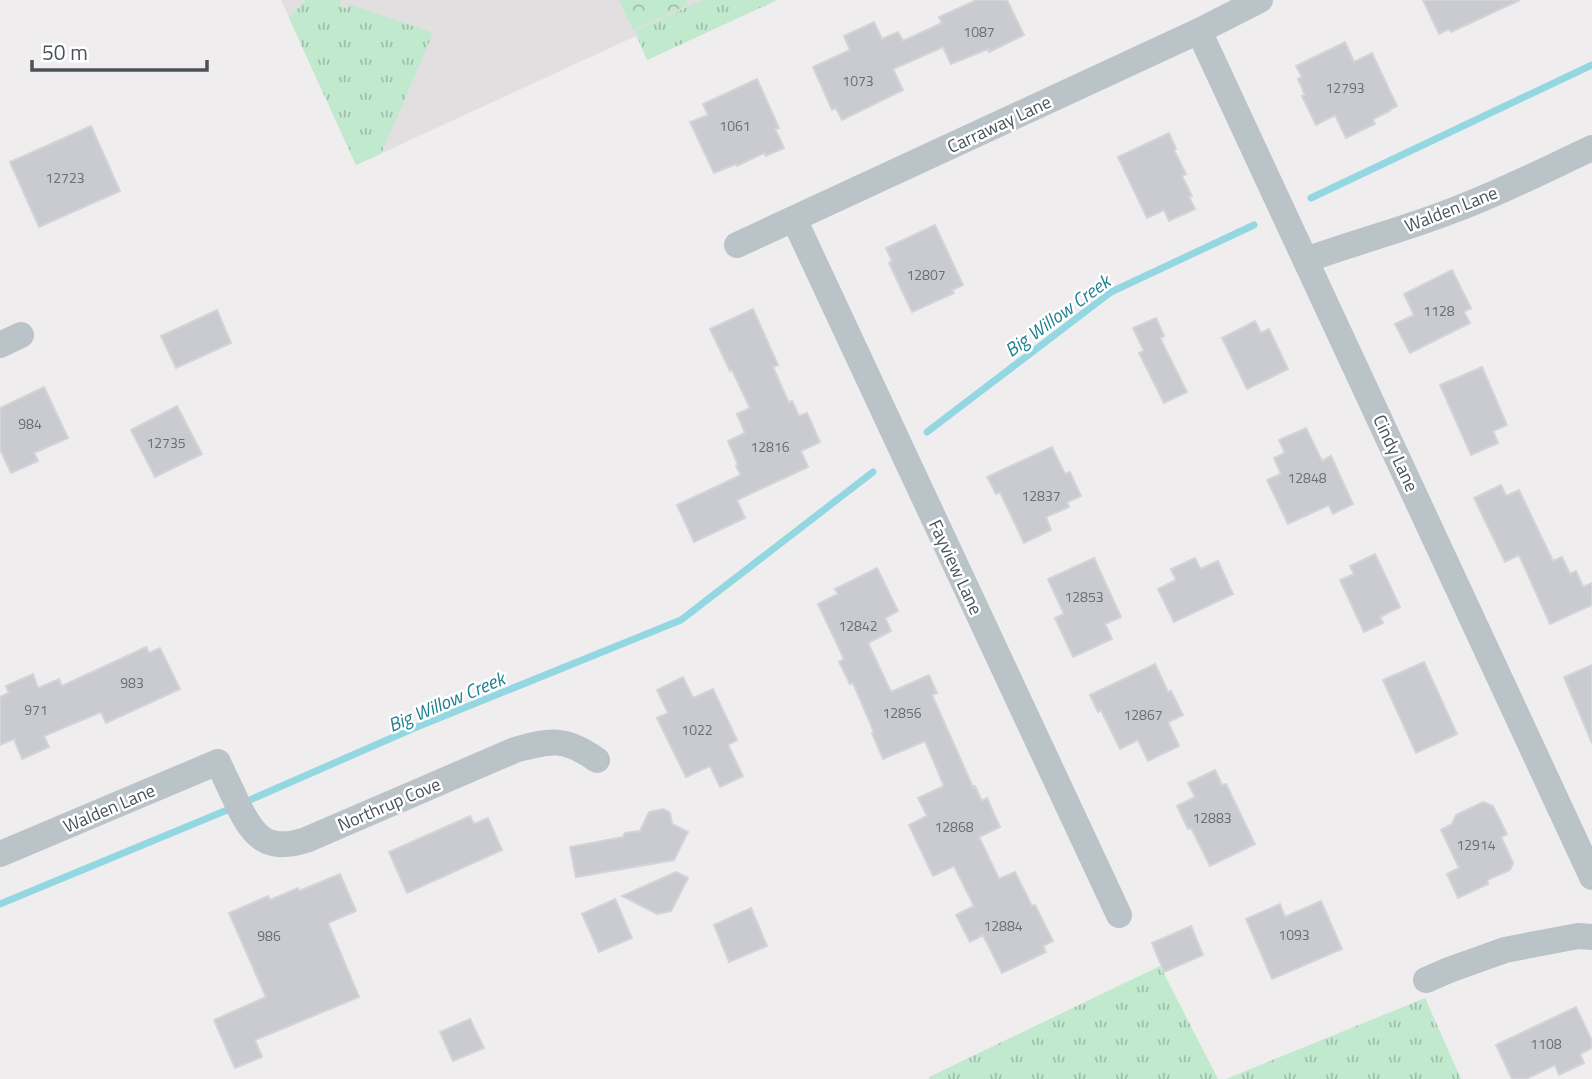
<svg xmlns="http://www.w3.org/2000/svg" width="1592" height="1079" font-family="'Titillium Web',sans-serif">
	<defs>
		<pattern id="grass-tufts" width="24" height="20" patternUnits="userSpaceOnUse" patternTransform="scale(1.75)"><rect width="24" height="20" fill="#c0e9cd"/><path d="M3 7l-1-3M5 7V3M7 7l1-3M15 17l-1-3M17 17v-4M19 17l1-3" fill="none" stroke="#9ebfa9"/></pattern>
		<pattern id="park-crowns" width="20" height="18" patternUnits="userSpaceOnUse" patternTransform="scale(1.75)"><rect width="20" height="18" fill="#c0e9cd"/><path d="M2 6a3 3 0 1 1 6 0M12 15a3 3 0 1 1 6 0" fill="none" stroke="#9ebfa9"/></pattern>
	</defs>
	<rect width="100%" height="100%" fill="#f0edee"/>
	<!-- education -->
	<path fill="#e1dfdf" d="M281,0H777L647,60L636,36L356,165Z"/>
	<!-- grass -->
	<path fill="url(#grass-tufts)" d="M306,0H341L339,5L347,9L349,4L433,33L381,154L356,165L289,18Z
		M703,0H777L647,60L635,31Z
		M1160,966L1218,1079H929V1077Z
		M1425,998L1461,1079H1226Z"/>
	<!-- park -->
	<path fill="url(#park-crowns)" d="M619,0H686L688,5L633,30Z"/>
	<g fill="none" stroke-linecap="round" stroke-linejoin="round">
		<!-- stream -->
		<path stroke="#92d7e1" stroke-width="7" d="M1311,198L1592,65
			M927,432L1111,292L1254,225
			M243,803L412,729L681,620L873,472
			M0,904L232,808"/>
	</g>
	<!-- building -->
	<path fill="#c9cbd0" stroke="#d2d4d8" stroke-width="2" d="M977,0H1007L1024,35L989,52L988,49L951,64L943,47L893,69L903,90L842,120L836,108L832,110L813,67L850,50L844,36L874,22L882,39L898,32L903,41L942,23L939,17Z
		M1423,0H1520L1451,32L1449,29L1439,34Z
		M1345,42L1354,62L1372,53L1397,106L1389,110L1390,111L1373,119L1375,124L1346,138L1335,115L1316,125L1302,96L1305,95L1298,79L1302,77L1296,66Z
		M757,79L779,128L775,129L784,148L766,156L764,153L737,166L736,164L714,173L690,122L708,115L703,104Z
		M91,126L120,191L39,227L10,162Z
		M1169,133L1176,149L1174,150L1186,174L1182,176L1192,196L1189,197L1195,209L1169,221L1164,210L1147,218L1118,157Z
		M935,225L963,285L952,290L954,293L912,312L889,263L892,261L886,248Z
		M1452,270L1471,308L1464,312L1470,323L1410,353L1395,324L1414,315L1404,294Z
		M753,309L778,365L773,367L789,403L792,401L799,416L807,413L820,442L801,451L808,467L737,500L745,518L694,542L677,505L741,475L736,466L738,465L728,441L745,433L737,414L750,408L732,370L730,371L710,329Z
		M217,310L231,343L176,368L161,336Z
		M1156,318L1164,336L1160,338L1187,392L1164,403L1139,353L1144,351L1133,328Z
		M1255,321L1261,333L1269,329L1288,369L1247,389L1222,338Z
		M1482,367L1507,425L1493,431L1498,443L1471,455L1440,385Z
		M44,387L68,438L34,453L38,461L11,473L0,449V408Z
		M177,406L202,454L155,477L131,430Z
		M1306,428L1322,461L1331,456L1353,504L1333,514L1329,505L1288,524L1267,480L1281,474L1274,458L1285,453L1279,440Z
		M1052,447L1065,474L1070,472L1081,496L1067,502L1069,507L1046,517L1051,530L1024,543L1000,492L996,494L987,477Z
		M1501,485L1506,496L1519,490L1553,561L1562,557L1570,574L1576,571L1583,587L1592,583V605L1550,624L1519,555L1505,562L1474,498Z
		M1375,554L1400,607L1380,617L1383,623L1364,632L1340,580L1354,574L1350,566Z
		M1094,558L1121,617L1105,624L1112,639L1073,657L1055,618L1064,614L1048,579Z
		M1195,558L1200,569L1218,561L1233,594L1174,622L1158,589L1176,580L1171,569Z
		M877,568L898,611L885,618L891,631L868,643L891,692L929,675L937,693L932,695L973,787L975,786L982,801L987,798L1000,827L979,837L999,879L1015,872L1032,906L1035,905L1053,941L1043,946L1046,952L1002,973L983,935L970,942L956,915L974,906L954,866L933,876L909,825L927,816L918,798L944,786L925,741L883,759L872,733L874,732L853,683L850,684L839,662L844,659L818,604L838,594L835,589Z
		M146,647L149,653L160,648L180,689L106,723L101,712L44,736L49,747L22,759L14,739L0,745V697L9,693L6,686L33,674L38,688L59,679L62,686Z
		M1424,662L1457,734L1416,753L1383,680Z
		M1155,664L1168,692L1171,691L1183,715L1168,722L1179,746L1148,761L1138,740L1120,749L1101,710L1098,712L1090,695Z
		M1592,665V743L1564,677Z
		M683,677L693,698L713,689L737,740L728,745L743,776L720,787L710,766L686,777L657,718L668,713L657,690Z
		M1215,770L1222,785L1226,784L1255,844L1210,866L1191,828L1188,829L1177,806L1195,797L1188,783Z
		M1483,802L1493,806L1507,834L1501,837L1513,863L1510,870L1487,880L1488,884L1458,898L1447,874L1459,868L1441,830L1452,824L1456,815Z
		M663,809L670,813L672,824L688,832L674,860L576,877L570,847L623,837L625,833L640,831L649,812Z
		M470,816L474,824L488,818L502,850L407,893L389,852Z
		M676,872L688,878L671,911L657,914L622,896Z
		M340,874L356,911L328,923L359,997L255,1040L262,1057L235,1068L214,1020L266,997L229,913L268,896L270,900L298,888L299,891Z
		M615,899L632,938L599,952L582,914Z
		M1321,901L1342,949L1272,979L1246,919L1280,904L1285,917Z
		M751,908L767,946L729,962L714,925Z
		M1191,926L1203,955L1164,972L1152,943Z
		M1576,1007L1592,1041V1048L1580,1054L1584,1063L1559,1075L1555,1065L1526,1079H1512L1496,1045Z
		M470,1019L484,1048L453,1061L440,1032Z"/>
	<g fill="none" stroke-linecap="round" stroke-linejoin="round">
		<!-- street -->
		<path stroke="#bac3c8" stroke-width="26" d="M1199,31L1592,877
			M794,219L1119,915
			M737,245L1199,31L1260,0
			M1306,260C1355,242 1406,229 1454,210C1502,192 1547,169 1592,148
			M0,345L21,335
			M0,854L218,762C224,776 231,789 237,803C253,836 266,853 306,840L515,750C551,740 565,737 597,760
			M1426,980L1449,970L1505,950L1578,936L1592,937"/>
	</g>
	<g text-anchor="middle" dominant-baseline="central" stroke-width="5" stroke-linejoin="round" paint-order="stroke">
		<!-- number labels -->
		<g font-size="14" fill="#687076">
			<text x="979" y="31">1087</text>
			<text x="858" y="80">1073</text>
			<text x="1345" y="87">12793</text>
			<text x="735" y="125">1061</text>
			<text x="65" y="177">12723</text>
			<text x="926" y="274">12807</text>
			<text x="1439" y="310">1128</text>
			<text x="30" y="423">984</text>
			<text x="166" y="442">12735</text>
			<text x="770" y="446">12816</text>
			<text x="1307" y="477">12848</text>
			<text x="1041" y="495">12837</text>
			<text x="1084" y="596">12853</text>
			<text x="858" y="625">12842</text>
			<text x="132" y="682">983</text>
			<text x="36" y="709">971</text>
			<text x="902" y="712">12856</text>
			<text x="1143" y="714">12867</text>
			<text x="697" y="729">1022</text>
			<text x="1212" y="817">12883</text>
			<text x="954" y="826">12868</text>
			<text x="1476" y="844">12914</text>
			<text x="1003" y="925">12884</text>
			<text x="1294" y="934">1093</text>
			<text x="269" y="935">986</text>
			<text x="1546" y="1043">1108</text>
		</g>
		<!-- street labels -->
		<g font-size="18" fill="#485258" stroke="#fff">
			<text transform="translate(999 124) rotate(-25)">Carraway Lane</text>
			<text transform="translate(1451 209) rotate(-21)">Walden Lane</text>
			<text transform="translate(1396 453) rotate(65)">Cindy Lane</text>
			<text transform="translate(956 567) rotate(65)">Fayview Lane</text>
			<text transform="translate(389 804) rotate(-23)">Northrup Cove</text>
			<text transform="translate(109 808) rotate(-23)">Walden Lane</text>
		</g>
		<!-- water labels -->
		<g font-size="19" font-style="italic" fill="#1b8190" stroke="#fff">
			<text transform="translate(1057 315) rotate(-36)">Big Willow Creek</text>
			<text transform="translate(446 701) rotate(-23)">Big Willow Creek</text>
		</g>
	</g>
	<!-- scale -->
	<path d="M32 60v10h175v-10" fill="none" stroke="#485258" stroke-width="3.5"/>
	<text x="42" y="60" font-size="21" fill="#485258" stroke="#ffffff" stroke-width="5" paint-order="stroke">50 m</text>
</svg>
